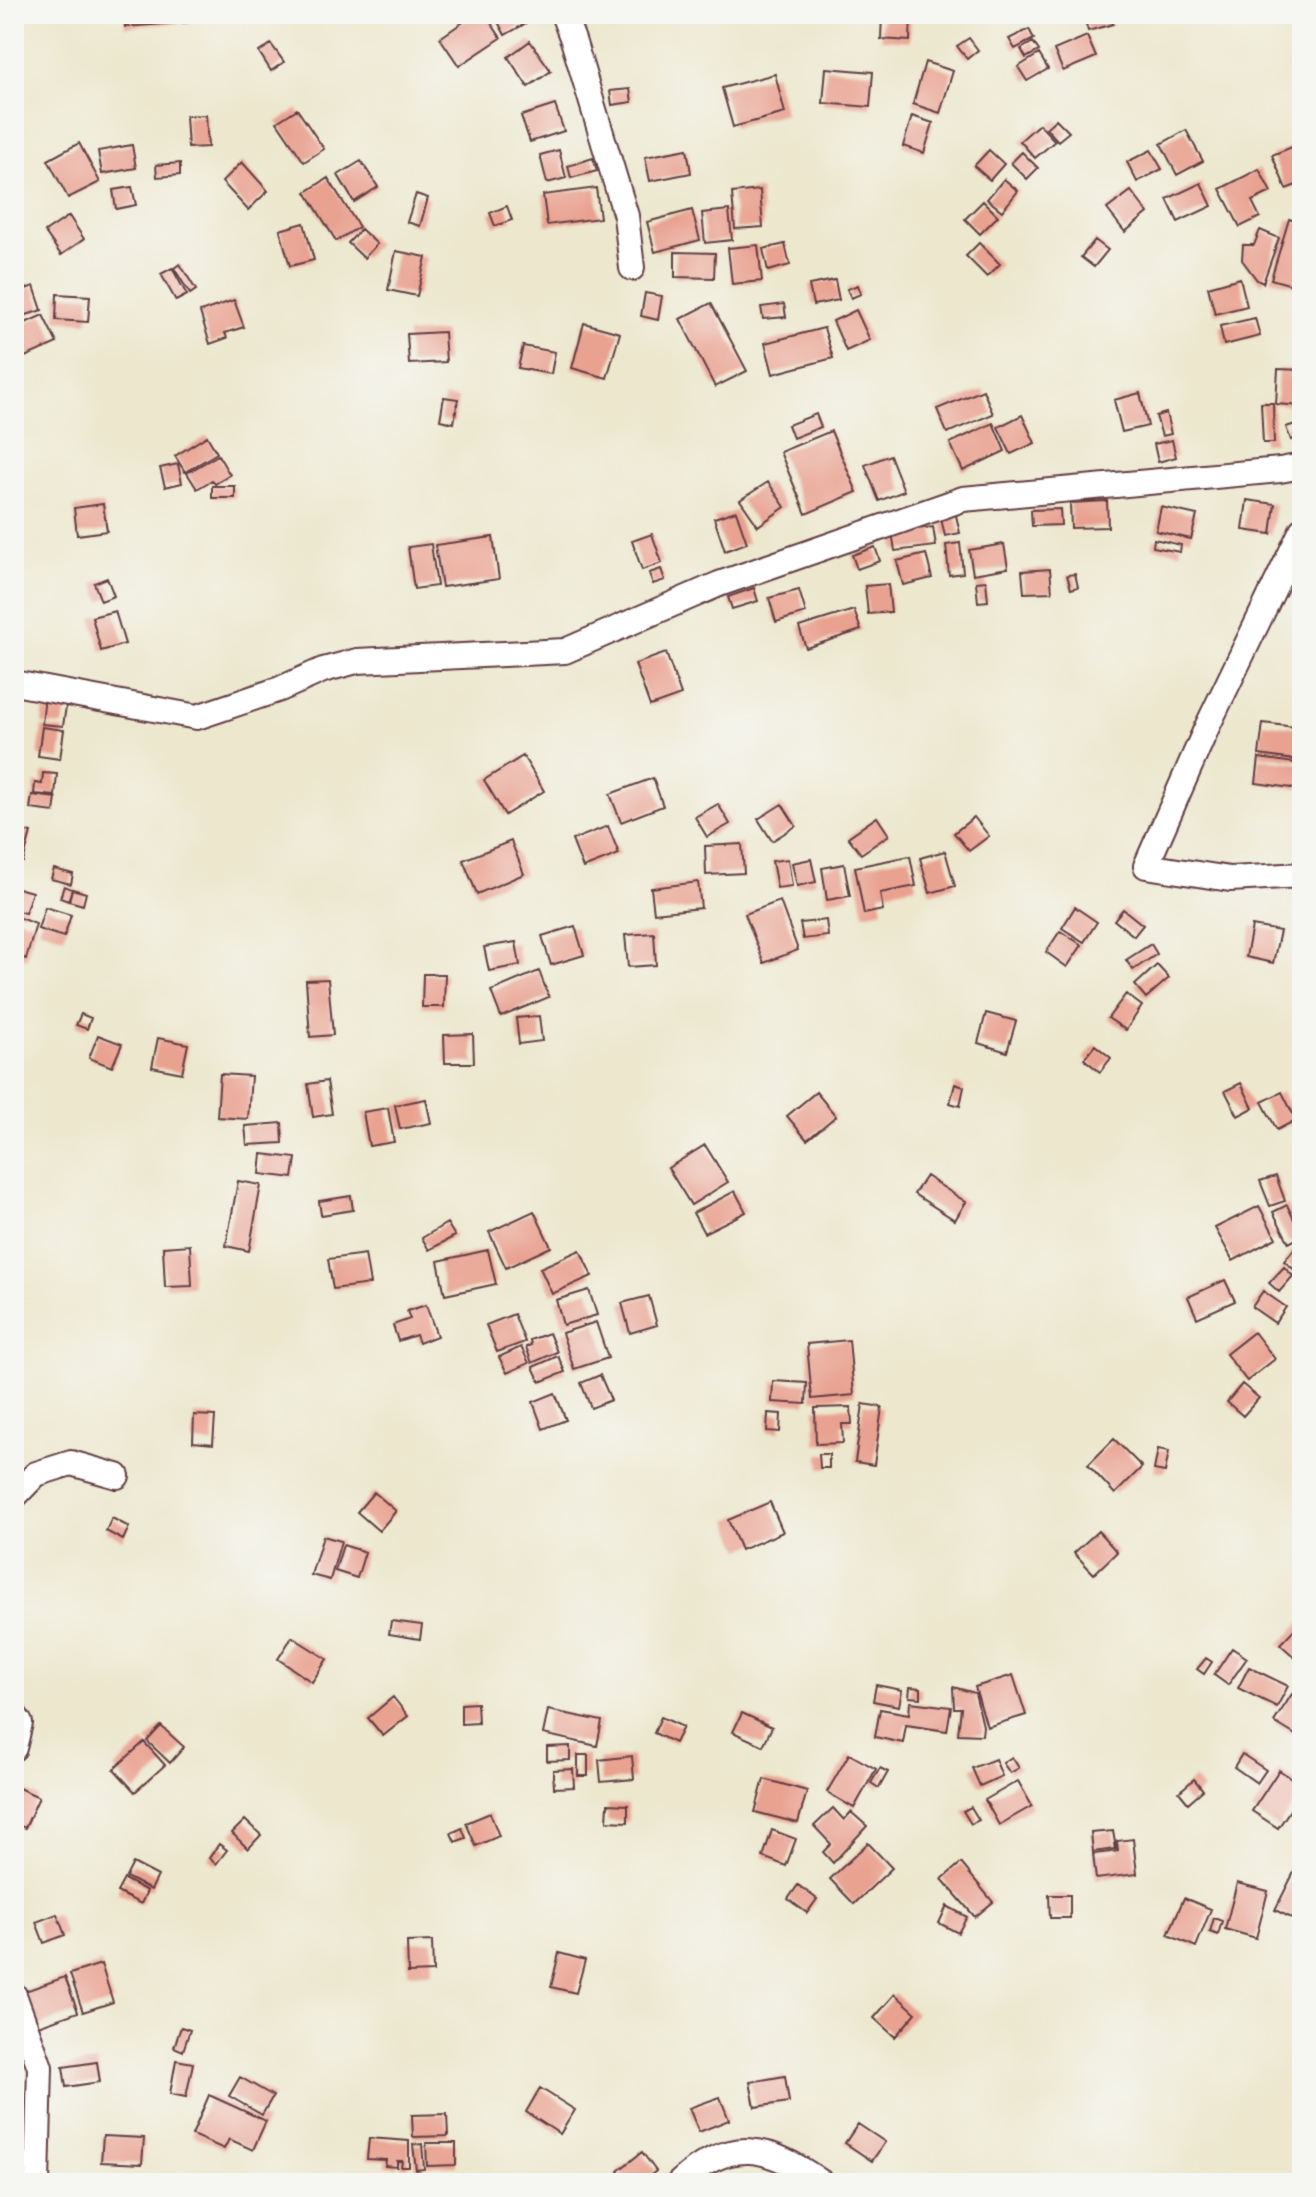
<svg xmlns="http://www.w3.org/2000/svg" width="1316" height="2197" font-family="'EB Garamond',serif">
	<rect width="100%" height="100%" fill="#f6f6f2"/>
	<filter id="ink" filterUnits="userSpaceOnUse"><feTurbulence type="fractalNoise" baseFrequency=".0125" numOctaves="2"/><feDisplacementMap in="SourceGraphic" scale="16" xChannelSelector="R" yChannelSelector="G"/><feConvolveMatrix kernelMatrix="1 2 1 2 8 2 1 2 1" color-interpolation-filters="sRGB"/></filter>
	<filter id="wash" filterUnits="userSpaceOnUse"><feTurbulence type="fractalNoise" baseFrequency=".006" numOctaves="4" result="noise"/><feDisplacementMap in="SourceGraphic" scale="32" xChannelSelector="R" yChannelSelector="G"/><feGaussianBlur stdDeviation="1.8" result="paint"/><feColorMatrix in="noise" values="0 0 0 0 0 0 0 0 0 0 0 0 0 0 0 0 0 1.4 0 .05"/><feComposite in="paint" operator="in"/></filter>
	<g filter="url(#wash)">
		<rect width="100%" height="100%" fill="#ece7cd"/>
		<g id="blocks">
			<!-- building -->
			<path fill="#e9a190" d="M124,14H189L190,22L125,27Z
				M475,14H485L501,38L459,66L440,38Z
				M494,14H533L535,18L505,35Z
				M603,14H618L619,19L605,23Z
				M882,14H911L910,41L881,39Z
				M1083,14H1110L1113,24L1088,31Z
				M1029,29L1034,39L1015,49L1009,39Z
				M1087,36L1096,57L1063,71L1054,50Z
				M969,38L978,50L967,59L957,46Z
				M530,41L551,71L528,87L508,57Z
				M1033,42L1039,51L1026,58L1021,49Z
				M271,44L284,62L271,71L259,52Z
				M1039,54L1048,69L1027,81L1018,67Z
				M925,62L953,71L940,113L913,104Z
				M826,68L873,72L870,107L823,103Z
				M775,74L785,113L733,127L722,88Z
				M630,89L632,102L612,105L610,91Z
				M555,105L564,131L530,142L521,116Z
				M297,109L324,149L304,162L277,122Z
				M206,115L208,147L188,148L186,116Z
				M912,116L933,123L924,153L903,146Z
				M1056,119L1069,132L1058,141L1046,128Z
				M1039,124L1055,141L1035,158L1020,141Z
				M1186,130L1203,161L1177,175L1161,144Z
				M79,143L100,182L68,198L48,160Z
				M1302,143V183L1286,189L1272,155Z
				M132,145L136,168L102,174L98,151Z
				M687,149L691,173L650,181L645,157Z
				M559,150L566,178L547,183L540,155Z
				M989,150L1004,164L990,180L974,166Z
				M1151,150L1162,169L1137,182L1127,162Z
				M1022,152L1038,168L1027,179L1011,163Z
				M593,158L597,171L571,178L568,166Z
				M361,161L378,187L354,202L338,175Z
				M242,162L268,191L248,210L222,182Z
				M180,163V175L157,177L156,165Z
				M1259,169L1271,192L1252,201L1260,217L1240,227L1220,189Z
				M328,178L359,227L336,241L306,192Z
				M1004,179L1018,191L1002,211L987,199Z
				M1201,183L1212,206L1178,222L1167,199Z
				M132,187L136,205L116,209L113,190Z
				M596,188L600,218L547,225L543,195Z
				M760,190L763,227L735,229L732,193Z
				M1131,191L1148,213L1125,232L1107,209Z
				M416,194L428,198L420,226L407,222Z
				M983,201L998,216L980,234L965,219Z
				M507,206L512,220L495,226L490,213Z
				M692,210L700,240L655,252L647,222Z
				M729,210L732,240L705,243L702,213Z
				M69,216L84,239L61,255L45,232Z
				M1289,219L1302,223V288L1271,279Z
				M304,223L314,260L290,266L280,230Z
				M361,229L377,244L364,258L348,243Z
				M1260,230L1279,238L1263,283L1257,280L1242,260L1243,245H1254Z
				M1095,240L1108,250L1094,267L1081,257Z
				M979,243L1000,264L987,277L966,256Z
				M785,244L790,265L768,271L763,249Z
				M758,245L762,281L732,284L728,248Z
				M396,251L426,257L417,296L388,290Z
				M675,252L715,253L714,278L675,277Z
				M180,264L196,290L190,294L174,268Z
				M172,268L187,295L176,301L161,274Z
				M1240,278L1247,306L1215,314L1208,287Z
				M835,280L839,300L813,305L809,285Z
				M858,285L861,294L851,298L847,289Z
				M34,286L42,310L14,319V293Z
				M645,293L662,296L658,320L641,316Z
				M57,294L90,296L88,322L56,320Z
				M234,300L244,327L225,333L227,338L210,344L200,312Z
				M711,303L747,371L715,387L680,319Z
				M784,304L786,317L763,319L761,307Z
				M856,310L870,340L846,351L833,321Z
				M43,315L57,343L25,357L14,334V328Z
				M1255,318L1260,336L1224,345L1220,326Z
				M584,323L620,333L607,378L572,368Z
				M824,328L833,358L773,374L765,343Z
				M444,332L446,362L409,364L407,334Z
				M523,346L555,352L551,374L518,368Z
				M1278,369L1302,370V406L1276,404Z
				M983,390L993,414L947,433L937,409Z
				M1140,393L1148,426L1122,432L1114,400Z
				M444,397L458,399L454,423L440,420Z
				M1261,403H1273L1274,443H1263Z
				M1166,413L1171,434L1162,436L1156,416Z
				M816,414L821,427L793,438L788,425Z
				M1022,415L1035,443L1011,454L998,427Z
				M1302,422V437L1291,440L1286,427Z
				M993,423L1005,451L963,471L950,443Z
				M831,431L857,492L806,514L780,452Z
				M207,436L217,453L185,472L175,456Z
				M1172,440L1176,457L1158,462L1154,444Z
				M218,455L230,475L215,484L212,480L197,489L187,473Z
				M890,455L904,491L879,501L865,465Z
				M178,464L182,483L165,487L160,468Z
				M768,482L785,507L758,526L740,500Z
				M212,486H235V498H212Z
				M1247,500L1275,504L1271,534L1243,530Z
				M1107,501L1108,527L1071,528L1070,503Z
				M103,504L107,531L77,535L74,508Z
				M1161,507L1197,515L1191,539L1156,531Z
				M1060,509L1061,525L1032,526L1031,510Z
				M736,511L747,543L725,551L714,518Z
				M955,511L960,533L945,536L940,514Z
				M933,527L936,546L895,551L892,532Z
				M652,534L662,563L642,570L632,541Z
				M493,537L499,579L442,587L435,545Z
				M1154,539L1181,545L1180,552L1153,547Z
				M960,543L963,573L949,575L946,545Z
				M431,544L437,586L414,589L408,547Z
				M1004,544L1008,568L973,574L969,550Z
				M875,547L880,561L857,569L852,555Z
				M926,554L932,578L903,585L897,561Z
				M661,569L665,580L653,584L649,573Z
				M1050,569L1052,592L1024,593L1022,571Z
				M1075,574L1078,587L1071,589L1067,575Z
				M107,578L114,596L101,601L94,583Z
				M986,581L988,601L978,602L976,582Z
				M888,584L891,612L868,614L865,586Z
				M754,588L758,601L732,609L728,597Z
				M799,590L806,613L776,622L769,598Z
				M854,610L861,630L806,648L799,627Z
				M115,611L125,644L101,651L92,617Z
				M666,653L681,695L650,706L635,664Z
				M45,695L67,700L63,726L42,724Z
				M1263,723L1302,728V761L1259,755Z
				M42,727L64,730L60,759L38,756Z
				M523,756L544,791L505,815L484,780Z
				M1259,758L1302,764L1299,789L1256,783Z
				M43,773L57,774L55,796L34,794L35,783L42,784Z
				M653,778L663,806L621,822L610,794Z
				M32,795L56,798L54,812L30,809Z
				M718,804L730,824L707,837L695,817Z
				M782,804L796,826L772,841L758,819Z
				M877,817L889,835L861,854L848,837Z
				M974,817L989,836L969,851L954,833Z
				M608,826L619,854L583,868L572,840Z
				M14,828L31,833L23,862L14,859Z
				M511,841L524,874L477,894L463,860Z
				M742,844L744,873L706,875L705,846Z
				M945,851L955,886L930,893L920,858Z
				M910,856L916,886L880,893L883,910L864,914L855,867Z
				M788,859L792,886L777,888L772,861Z
				M811,859L816,882L797,886L792,863Z
				M844,864L850,896L827,900L822,868Z
				M54,869L73,874L71,884L51,879Z
				M698,882L701,908L654,913L651,888Z
				M64,886L72,889L68,901L60,898Z
				M14,887L32,892L25,913L14,910Z
				M72,889L86,893L83,905L69,901Z
				M780,901L798,950L764,963L745,914Z
				M45,907L71,915L64,937L38,929Z
				M1075,907L1097,922L1084,942L1062,928Z
				M1123,909L1143,925L1134,936L1114,920Z
				M17,917L36,924L26,959L14,955V927Z
				M826,920L828,936L803,939L800,923Z
				M575,926L584,955L551,965L542,936Z
				M1252,926L1280,931L1273,963L1246,957Z
				M1060,931L1082,945L1067,967L1046,952Z
				M654,933L656,965L628,967L625,935Z
				M516,942L520,965L489,971L484,947Z
				M1151,944L1157,954L1133,970L1126,960Z
				M1157,965L1169,978L1146,998L1135,985Z
				M539,971L549,997L501,1017L491,991Z
				M423,974H445L444,1007H422Z
				M328,979L333,1035L310,1037L306,980Z
				M1126,994L1142,1006L1126,1030L1108,1018Z
				M986,1013L1016,1021L1007,1052L978,1043Z
				M81,1014L91,1018L87,1029L76,1025Z
				M539,1016L542,1041L519,1044L516,1018Z
				M473,1034L474,1063H445L444,1035Z
				M98,1035L122,1044L112,1067L89,1058Z
				M158,1038L188,1044L182,1073L152,1067Z
				M1095,1045L1111,1058L1100,1072L1084,1059Z
				M220,1074L251,1076L248,1119L217,1117Z
				M327,1081L332,1114L313,1117L308,1084Z
				M1241,1083L1253,1108L1238,1116L1225,1091Z
				M955,1084L964,1087L960,1106L950,1103Z
				M816,1092L836,1116L807,1140L787,1116Z
				M1282,1092L1296,1120L1277,1130L1262,1102Z
				M426,1099L431,1123L400,1129L395,1105Z
				M388,1108L394,1142L369,1146L363,1112Z
				M282,1123L283,1143L247,1145L245,1126Z
				M705,1145L728,1182L691,1205L668,1168Z
				M262,1154L296,1158L293,1178L260,1174Z
				M926,1176L966,1202L955,1220L914,1194Z
				M1276,1176L1285,1201L1270,1206L1260,1181Z
				M238,1181L261,1185L249,1251L226,1246Z
				M735,1191L746,1212L704,1233L693,1213Z
				M351,1196L353,1210L321,1215L319,1201Z
				M1287,1205L1302,1236L1289,1243L1273,1212Z
				M1259,1206L1276,1238L1233,1261L1215,1228Z
				M534,1211L551,1247L506,1268L489,1232Z
				M447,1223L455,1236L429,1250L422,1238Z
				M1302,1239V1276L1284,1261Z
				M190,1245L192,1286L165,1287L163,1247Z
				M488,1250L496,1284L445,1295L438,1261Z
				M580,1250L592,1276L552,1294L540,1268Z
				M365,1254L370,1284L333,1289L328,1259Z
				M1284,1267L1293,1276L1279,1292L1269,1283Z
				M1225,1280L1235,1301L1197,1318L1188,1297Z
				M589,1290L597,1315L563,1325L556,1300Z
				M1263,1291L1286,1307L1275,1323L1252,1307Z
				M649,1296L657,1325L630,1333L622,1303Z
				M426,1305L437,1336L419,1343L416,1335L398,1341L393,1325L410,1319L407,1311Z
				M514,1314L525,1342L497,1352L486,1325Z
				M596,1322L608,1358L574,1369L562,1333Z
				M1254,1332L1275,1359L1247,1381L1226,1354Z
				M549,1333L557,1352L532,1363L526,1347L531,1345L530,1340Z
				M849,1340L854,1395L812,1399L807,1344Z
				M521,1347L529,1363L507,1373L499,1357Z
				M558,1356L565,1372L540,1382L533,1367Z
				M600,1375L611,1400L591,1408L581,1383Z
				M773,1381L807,1383L806,1404L772,1402Z
				M1242,1384L1259,1398L1243,1416L1227,1402Z
				M555,1393L566,1420L543,1429L533,1402Z
				M863,1404L882,1407L874,1465L855,1462Z
				M851,1407L852,1424H842L843,1443L816,1444L815,1408Z
				M768,1413L781,1414L780,1432L767,1431Z
				M194,1415L215,1416L213,1444L193,1442Z
				M1114,1439L1142,1467L1115,1494L1088,1465Z
				M1158,1449L1169,1451L1165,1472L1154,1470Z
				M819,1454H829V1468H820Z
				M374,1492L396,1511L379,1531L357,1512Z
				M770,1502L783,1532L741,1550L728,1520Z
				M112,1518L129,1527L123,1540L106,1531Z
				M1098,1531L1117,1552L1094,1574L1074,1553Z
				M323,1536L341,1541L330,1580L311,1575Z
				M343,1545L365,1552L357,1578L335,1571Z
				M391,1621L422,1625L420,1639L389,1634Z
				M1302,1621V1664L1280,1644Z
				M292,1637L327,1659L312,1682L278,1659Z
				M1232,1648L1247,1658L1228,1685L1214,1675Z
				M1206,1658L1212,1662L1204,1674L1197,1669Z
				M1249,1667L1288,1686L1277,1707L1238,1688Z
				M1013,1675L1026,1715L987,1727L975,1687Z
				M876,1685L902,1690L899,1706L873,1701Z
				M910,1687L921,1688V1698L909,1697Z
				M953,1687L975,1693L983,1726L982,1735L958,1734L961,1708H954Z
				M1292,1694L1302,1701V1728L1297,1736L1274,1722Z
				M393,1697L408,1716L383,1736L368,1718Z
				M910,1702L951,1707L947,1731L906,1725L903,1743L875,1737L880,1709L909,1714Z
				M477,1703L478,1723L461,1724V1704Z
				M548,1710L602,1721L597,1746L543,1734Z
				M742,1713L772,1727L763,1746L733,1732Z
				M661,1717L683,1727L675,1743L654,1733Z
				M161,1726L184,1747L170,1763L147,1741Z
				M144,1742L165,1765L135,1792L114,1769Z
				M570,1746V1760L547,1761V1747Z
				M849,1754L876,1769L854,1808L827,1792Z
				M1242,1754L1266,1770L1257,1783L1234,1767Z
				M578,1755H588V1776H578Z
				M632,1756L634,1779L601,1782L599,1760Z
				M1012,1757L1019,1768L1010,1773L1003,1763Z
				M995,1759L1002,1776L980,1786L972,1768Z
				M880,1768L888,1772L879,1788L871,1783Z
				M573,1769L574,1787L554,1788L553,1770Z
				M1279,1770L1302,1785V1792L1278,1828L1252,1811Z
				M764,1779L807,1791L798,1823L755,1812Z
				M1194,1779L1203,1790L1188,1803L1179,1792Z
				M1018,1781L1032,1806L999,1825L985,1800Z
				M14,1786L39,1797L25,1828L14,1823Z
				M608,1804L628,1805V1822L607,1821Z
				M971,1807L979,1820L971,1824L963,1811Z
				M833,1808L844,1820L851,1812L867,1826L833,1863L823,1852L831,1844L814,1826Z
				M490,1813L499,1836L476,1846L466,1823Z
				M245,1820L261,1835L248,1849L232,1833Z
				M462,1828L466,1838L455,1842L451,1833Z
				M772,1830L796,1839L786,1866L763,1857Z
				M1113,1831L1116,1849L1093,1852L1091,1833Z
				M1133,1839L1137,1874L1096,1879L1093,1854L1118,1851L1117,1841Z
				M868,1843L892,1868L854,1904L830,1879Z
				M219,1844L227,1850L216,1864L209,1858Z
				M133,1863L158,1876L151,1890L126,1877Z
				M961,1863L993,1902L975,1917L942,1879Z
				M1294,1872L1302,1876V1923L1275,1910Z
				M124,1879L147,1891L141,1904L117,1892Z
				M1237,1883L1268,1891L1256,1938L1225,1929Z
				M798,1885L817,1899L807,1913L788,1899Z
				M1049,1895H1070V1918H1050Z
				M1184,1898L1211,1909L1196,1947L1168,1935Z
				M947,1906L967,1917L958,1933L939,1923Z
				M57,1914L65,1935L44,1943L36,1922Z
				M1214,1918L1222,1921L1218,1935L1210,1932Z
				M432,1941L433,1972L408,1973L407,1942Z
				M559,1953L585,1960L576,1993L551,1987Z
				M101,1964L113,2002L83,2012L70,1974Z
				M65,1977L78,2012L38,2026L25,1991Z
				M895,1994L916,2013L895,2037L874,2018Z
				M181,2027L190,2030L183,2051L174,2047Z
				M176,2060L193,2063L186,2097L170,2094Z
				M97,2062L100,2082L66,2087L63,2067Z
				M14,2075H20L22,2107L14,2108Z
				M785,2076L789,2102L755,2107L750,2082Z
				M240,2077L273,2096L262,2115L229,2096Z
				M540,2088L575,2110L560,2134L526,2112Z
				M209,2095L266,2121L253,2150L229,2139L224,2149L192,2135Z
				M720,2097L729,2120L699,2132L689,2108Z
				M447,2114L448,2136L413,2137L412,2115Z
				M858,2124L885,2142L872,2161L845,2143Z
				M103,2136L144,2138L142,2164L101,2162Z
				M369,2138L409,2141V2167H401L402,2161H397V2167L385,2166L386,2160L367,2159Z
				M426,2143H456V2165L427,2166Z
				M422,2144L424,2169L416,2170L413,2145Z
				M642,2152L656,2171L641,2183H627L618,2171Z"/>
		</g>
	</g>
	<g filter="url(#ink)">
		<use href="#blocks" fill-opacity="0" stroke="#623d43" stroke-width="2"/>
		<g fill="none" stroke-linecap="round" stroke-linejoin="round">
			<defs>
				<path id="street" d="M563,14L573,40L626,216L632,268
					M1302,530L1207,727L1146,866L1230,879L1302,875
					M14,683L197,717L280,689L323,670L357,661L565,651L719,584L963,499L1280,470L1302,466
					M14,1497L36,1474L71,1463L117,1476
					M14,1714L20,1723L14,1748
					M14,1995L40,2067L37,2183
					M679,2183C730,2136 769,2145 822,2183"/>
			</defs>
			<!-- street casing -->
			<use href="#street" stroke="#623d43" stroke-width="28"/>
			<!-- street -->
			<use href="#street" stroke="#fff" stroke-width="24"/>
		</g>
	</g>
	<!-- margin -->
	<rect width="1316" height="2197" fill="none" stroke="#f6f6f2" stroke-width="48"/>
</svg>
